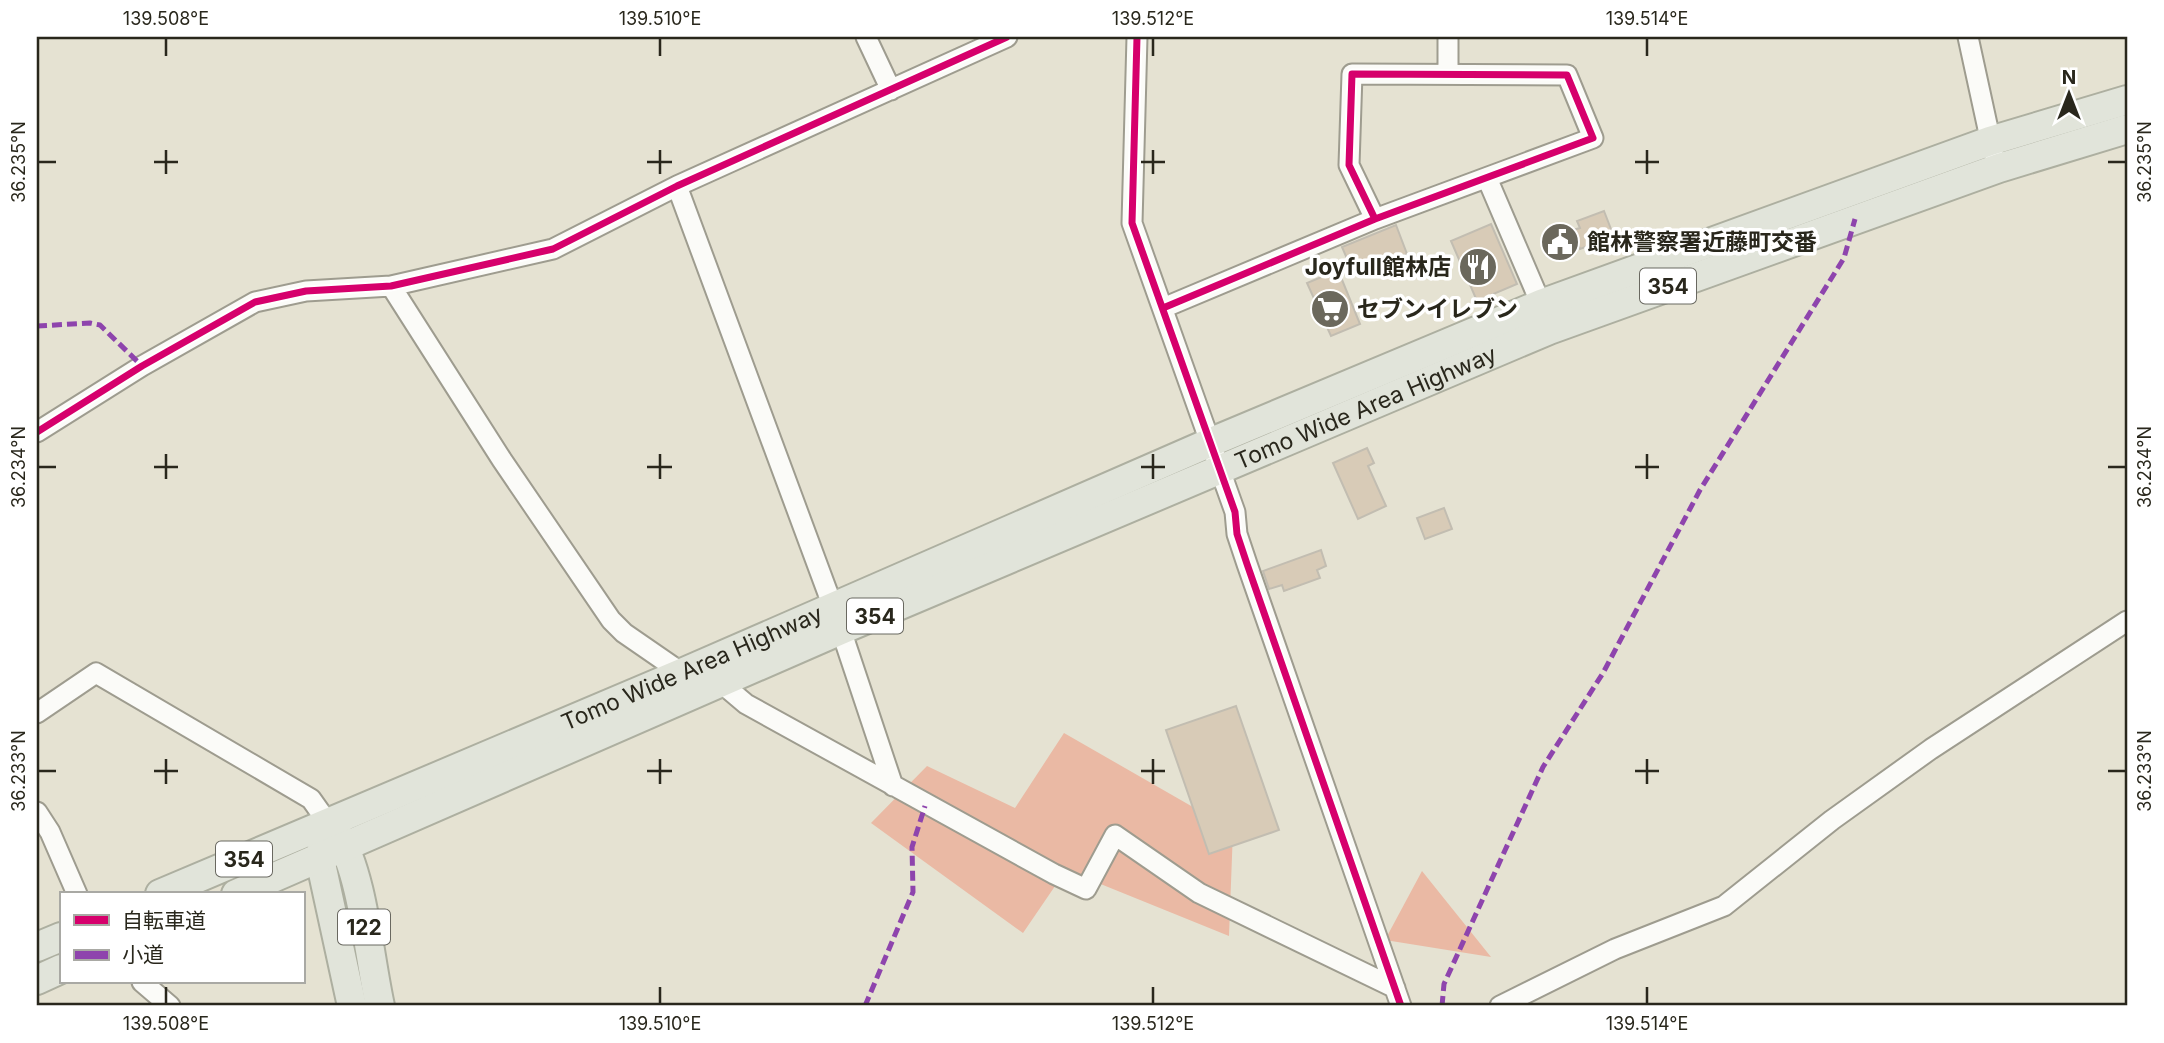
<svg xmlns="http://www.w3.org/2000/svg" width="2164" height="1043" font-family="Inter,'Noto Sans JP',sans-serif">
	<rect width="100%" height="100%" fill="#e5e2d2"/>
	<!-- forest -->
	<path fill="#eab9a4" d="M1064,733L1233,830L1229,936L1066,870L1023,933L871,823L927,766L1015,808Z
		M1422,871L1491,957L1385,940Z"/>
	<!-- building -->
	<path fill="#d8cbb7" stroke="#c2bdb1" stroke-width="2" d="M1604,211L1614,237L1580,249L1573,230L1580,228L1577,221Z
		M1491,224L1517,284L1477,301L1451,241Z
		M1396,225L1407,254L1354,275L1342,247Z
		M1338,270L1360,324L1331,336L1307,283Z
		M1367,448L1374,463L1368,466L1386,506L1358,519L1333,463Z
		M1444,508L1452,529L1425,539L1417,518Z
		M1321,550L1326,566L1317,570L1320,578L1284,591L1282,585L1269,589L1263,571Z
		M1236,706L1279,830L1209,854L1166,730Z"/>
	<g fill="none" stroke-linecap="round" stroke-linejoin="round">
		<defs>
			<path id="minor" d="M866,37L891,90
				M1137,37L1132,223L1235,512L1237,534L1247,564L1401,1006
				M1448,37V73
				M1968,37L1993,152
				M1487,178L1541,304
				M677,186L833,607
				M391,286L502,460L611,620L624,633L682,673
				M1163,308L1375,219L1593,138L1567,75L1352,74L1349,165L1375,219
				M37,432L142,366L255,302L306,291L391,286L553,249L677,186L1007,37
				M841,630L893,786
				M720,682L746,704L1054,874L1086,889L1115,835L1199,893L1395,988
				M37,713L96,673L311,799L328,823
				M37,812L50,832L77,894
				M142,982L170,1006
				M1500,1006L1615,949L1724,906L1832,820L1931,749L2127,621"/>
			<g id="highway">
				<path d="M337,833C363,874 369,957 380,1006"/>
				<path d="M323,843L320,859L352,1006"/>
				<path id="s1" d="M160,894L682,673L1209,443L1541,304L1990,141L2127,100"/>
				<path id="s2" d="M236,894L841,630L1549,330L1999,168L2127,129"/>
				<path d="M37,947L61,937"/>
				<path d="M37,980L61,969"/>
			</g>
		</defs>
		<!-- minor casing -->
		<use href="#minor" stroke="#9e9c8f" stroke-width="23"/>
		<!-- highway casing -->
		<use href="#highway" stroke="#adafa0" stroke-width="32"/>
		<!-- minor -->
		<use href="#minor" stroke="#fbfbf8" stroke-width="19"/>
		<!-- highway -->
		<use href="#highway" stroke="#e1e4da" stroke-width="28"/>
		<!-- quiet -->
		<path stroke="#8e44ad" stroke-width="5" stroke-dasharray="10 5" stroke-linecap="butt" d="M37,326L90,323L100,325L142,366
			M865,1006L913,892L912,847L925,806
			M1442,1006L1444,984L1543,767L1603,673L1700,490L1844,258L1855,219"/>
		<defs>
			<path id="cycleway" d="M1137,37L1132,223L1235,512L1237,534L1247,564L1401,1006
				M1163,308L1375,219L1593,138L1567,75L1352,74L1349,165L1375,219
				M37,432L142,366L255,302L306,291L391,286L553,249L677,186L1007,37"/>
		</defs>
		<!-- cycleway casing -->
		<use href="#cycleway" stroke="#fff" stroke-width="11"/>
		<!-- cycleway -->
		<use href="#cycleway" stroke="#d6006c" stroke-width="7"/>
	</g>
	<!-- ticks -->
	<path fill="none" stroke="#29271c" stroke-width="2.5" d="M166,38V56M660,38V56M1153,38V56M1647,38V56M166,150V174M660,150V174M1153,150V174M1647,150V174M38,162H56M154,162H178M647,162H672M1141,162H1165M1635,162H1659M2108,162H2126M166,454V479M660,454V479M1153,454V479M1647,454V479M38,467H56M154,467H178M647,467H672M1141,467H1165M1635,467H1659M2108,467H2126M166,759V784M660,759V784M1153,759V784M1647,759V784M38,771H56M154,771H178M647,771H672M1141,771H1165M1635,771H1659M2108,771H2126M166,987V1004M660,987V1004M1153,987V1004M1647,987V1004"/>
	<!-- icons -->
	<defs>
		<symbol id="civic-disc" viewBox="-11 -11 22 22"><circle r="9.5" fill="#6b685c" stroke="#fff"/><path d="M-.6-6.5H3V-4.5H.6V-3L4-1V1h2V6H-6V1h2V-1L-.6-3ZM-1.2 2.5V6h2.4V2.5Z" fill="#fff"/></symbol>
		<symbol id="restaurant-disc" viewBox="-11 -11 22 22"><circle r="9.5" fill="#6b685c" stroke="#fff"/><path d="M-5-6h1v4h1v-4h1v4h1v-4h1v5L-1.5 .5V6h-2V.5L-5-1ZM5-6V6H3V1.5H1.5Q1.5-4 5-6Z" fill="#fff"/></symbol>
		<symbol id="supermarket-disc" viewBox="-11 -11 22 22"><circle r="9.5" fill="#6b685c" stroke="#fff"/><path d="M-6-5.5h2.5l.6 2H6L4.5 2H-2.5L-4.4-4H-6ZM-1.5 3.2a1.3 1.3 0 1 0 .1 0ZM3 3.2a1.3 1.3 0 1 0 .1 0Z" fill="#fff"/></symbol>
	</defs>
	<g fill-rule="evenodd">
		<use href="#civic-disc" x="1538" y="220" width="44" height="44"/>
		<use href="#restaurant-disc" x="1456" y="245" width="44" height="44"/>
		<use href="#supermarket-disc" x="1308" y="287" width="44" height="44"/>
	</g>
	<g text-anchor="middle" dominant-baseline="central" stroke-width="7" stroke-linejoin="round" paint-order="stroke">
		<!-- shield labels -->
		<g fill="#fff" stroke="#696860" stroke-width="2">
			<rect x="1640" y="268.5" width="56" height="35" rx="5"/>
			<rect x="847" y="598.5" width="56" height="35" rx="5"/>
			<rect x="216" y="841.5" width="56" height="35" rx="5"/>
			<rect x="338" y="909.5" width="52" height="35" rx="5"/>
		</g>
		<g font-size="21" font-weight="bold" fill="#29271c">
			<text x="1668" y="286">354</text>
			<text x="875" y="616">354</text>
			<text x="244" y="859">354</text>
			<text x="364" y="927">122</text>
		</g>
		<!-- poi labels -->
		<g font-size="23" font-weight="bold" fill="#29271c" stroke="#fff" text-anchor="start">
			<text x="1587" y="242">館林警察署近藤町交番</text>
			<text x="1451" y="267" text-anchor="end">Joyfull館林店</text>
			<text x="1357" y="309">セブンイレブン</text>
		</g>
		<!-- street labels -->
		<g font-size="23" fill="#29271c" stroke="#fff">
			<text stroke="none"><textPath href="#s2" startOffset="1230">Tomo Wide Area Highway</textPath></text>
			<text stroke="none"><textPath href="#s1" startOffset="578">Tomo Wide Area Highway</textPath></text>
		</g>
	</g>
	<!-- border -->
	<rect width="2164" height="1043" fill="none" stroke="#ffffff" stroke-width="77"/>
	<!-- legend -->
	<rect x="60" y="892" width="245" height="91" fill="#ffffff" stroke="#a9a9a4" stroke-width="2"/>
	<rect x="74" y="915" width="35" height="10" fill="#d6006c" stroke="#a9a9a4" stroke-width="2"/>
	<text x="122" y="928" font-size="21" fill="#29271c">自転車道</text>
	<rect x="74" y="950" width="35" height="10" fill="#8e44ad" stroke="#a9a9a4" stroke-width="2"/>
	<text x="122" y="962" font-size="21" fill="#29271c">小道</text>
	<!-- north arrow -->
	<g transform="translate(2069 94)" stroke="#ffffff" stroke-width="5" paint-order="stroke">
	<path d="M0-5L12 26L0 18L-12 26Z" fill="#29271c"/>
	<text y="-10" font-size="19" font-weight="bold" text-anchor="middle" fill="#29271c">N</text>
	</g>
	<rect x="38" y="38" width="2088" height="966" fill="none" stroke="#29271c" stroke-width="2.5"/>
	<g font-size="18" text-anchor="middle" fill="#29271c">
		<text x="166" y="25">139.508°E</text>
		<text x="660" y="25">139.510°E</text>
		<text x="1153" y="25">139.512°E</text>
		<text x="1647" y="25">139.514°E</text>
		<text transform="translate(19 162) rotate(-90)" y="6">36.235°N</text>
		<text transform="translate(2145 162) rotate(-90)" y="6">36.235°N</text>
		<text transform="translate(19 467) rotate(-90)" y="6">36.234°N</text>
		<text transform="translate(2145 467) rotate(-90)" y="6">36.234°N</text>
		<text transform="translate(19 771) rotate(-90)" y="6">36.233°N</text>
		<text transform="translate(2145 771) rotate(-90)" y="6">36.233°N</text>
		<text x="166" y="1030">139.508°E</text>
		<text x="660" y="1030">139.510°E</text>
		<text x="1153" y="1030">139.512°E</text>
		<text x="1647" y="1030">139.514°E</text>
	</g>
</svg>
